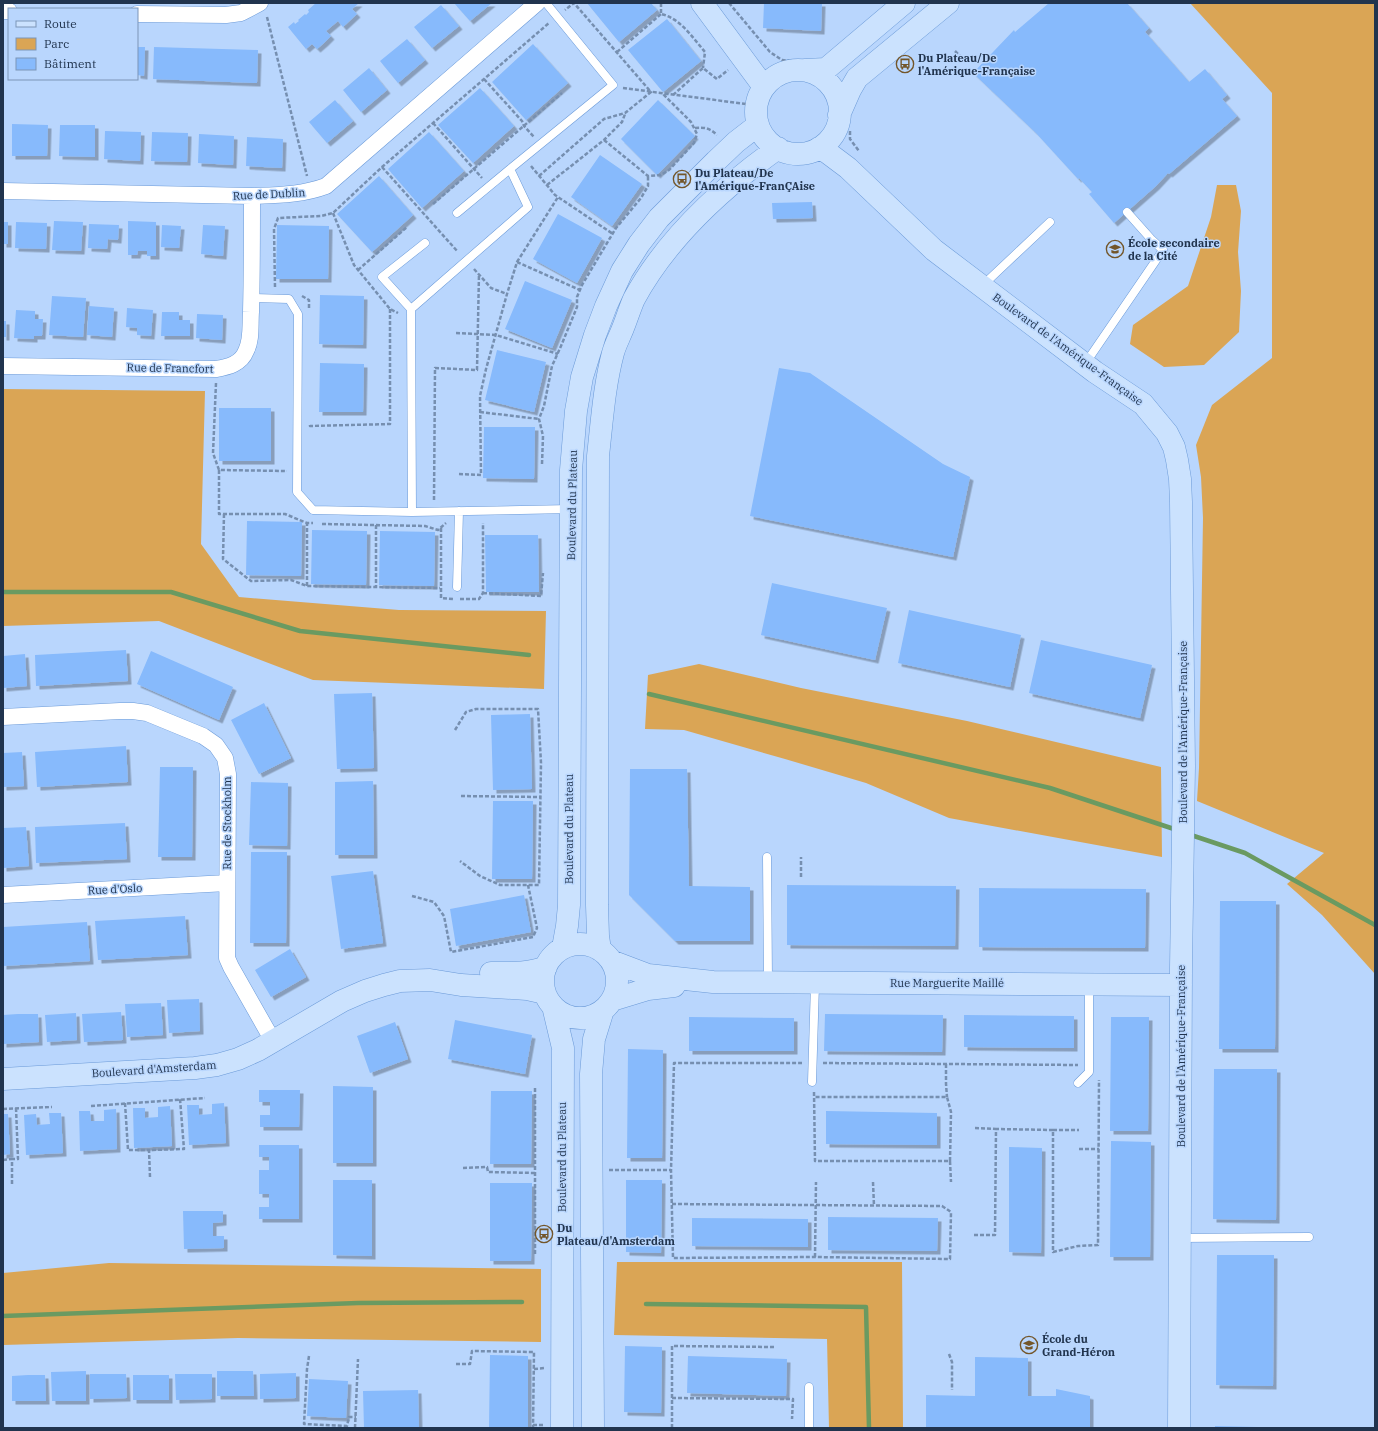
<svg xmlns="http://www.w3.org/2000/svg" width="1378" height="1431" font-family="'IBM Plex Serif',serif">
	<defs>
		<filter id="shadow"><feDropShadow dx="3.5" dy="3.5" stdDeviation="0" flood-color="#0004"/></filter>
	</defs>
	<rect width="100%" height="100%" fill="#b9d6fd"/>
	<!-- green -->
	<path fill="#daa555" d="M1190,3H1375V974L1322,915L1287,884L1324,853L1197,801L1199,768L1203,518L1201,477L1196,445L1212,405L1272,358V93Z
		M1217,185H1236L1241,211L1238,252L1241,291L1239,332L1204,365L1164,367L1130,344L1133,325L1188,286L1211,217Z
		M3,389L205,391L201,544L239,597L399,610L546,611L544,689L313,680L159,621L3,626Z
		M699,664L801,688L967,721L1161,767L1162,857L949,818L866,783L785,759L684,730L645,729L648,675Z
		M617,1262H902L903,1428H829L827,1339L614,1335Z
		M109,1263L541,1269V1342L238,1338L3,1345V1273Z"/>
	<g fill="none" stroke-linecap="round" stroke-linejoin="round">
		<!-- stream -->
		<path stroke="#6a9a61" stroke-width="4.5" d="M3,592H171L300,631L529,655
			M649,694L1050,788L1177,830
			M1188,834L1245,853L1375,925
			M646,1304L866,1307L869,1428
			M3,1316L358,1303L522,1302"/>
	</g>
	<!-- building -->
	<path fill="#87bafc" filter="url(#shadow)" d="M316,3H359L352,9L357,14L343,27L338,21L326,31L331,36L324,43L317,49L312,44L306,49L288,27L294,22L295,24L299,21L298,20L305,14L306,15L309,12L308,10Z
		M454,3H492L470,21Z
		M587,3H651L657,10L619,42Z
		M764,3H822L821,31L763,28Z
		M1049,3H1127L1149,28L1145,32L1189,82L1205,69L1227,95L1222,99L1237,116L1169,174L1168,173L1156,186L1114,223L1089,194L1092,192L1079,178L1078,179L1036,133L973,73L1014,30L1015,32Z
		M441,5L459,26L432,48L414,27Z
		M667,19L701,61L663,92L628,50Z
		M407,39L425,60L398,83L380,61Z
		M533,44L568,83L526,120L492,82Z
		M137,47H145L144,76L137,75Z
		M154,47L258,50L257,83L153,79Z
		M369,68L387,90L361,112L343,90Z
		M480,88L514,126L473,163L438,125Z
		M335,100L353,121L327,143L309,122Z
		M658,100L695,136L657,175L621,139Z
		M12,124L48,125L47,156H12Z
		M60,125H95V157L59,156Z
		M105,131L141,132L140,161L104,159Z
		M152,132L188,133L187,162L151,161Z
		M429,132L464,171L422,208L388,169Z
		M199,134L234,136L233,165L198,163Z
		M247,137L283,139L282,168L246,166Z
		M600,155L642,184L612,226L571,197Z
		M379,176L413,215L372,252L337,214Z
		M812,202L813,218L773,219L772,203Z
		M558,214L602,238L577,283L533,259Z
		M54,221L83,222L81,251L52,250Z
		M128,221L156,222V256H147V251H138L137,255H128Z
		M3,222H8V244H3Z
		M16,222L47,223L46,249L15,248Z
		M89,224L119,225L118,240L108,239L107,249L88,248Z
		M162,225L181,226L179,248L161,247Z
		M203,225L225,226L223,256L201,254Z
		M277,225L329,226L328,279H276Z
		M525,281L572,300L552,348L505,329Z
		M320,295L364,296L363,345L319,344Z
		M52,296L86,298L83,337L49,335Z
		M89,306L114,308L112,337L87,335Z
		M127,308L153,310L151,336L137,335V328L126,327Z
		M16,310L35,311V319H43L42,336H34V339L14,338Z
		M162,312H179V320H190V336H161Z
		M197,314L223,315L222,340L196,338Z
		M3,321H6V337H3Z
		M497,350L546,362L534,412L485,400Z
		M320,363L364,364L363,412H319Z
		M779,368L810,373L943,464L970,477L953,557L750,516Z
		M219,408H271V461H219Z
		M484,427H535L534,479L483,478Z
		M247,521L302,522L301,576L246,575Z
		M312,530L367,531L366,585L311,584Z
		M380,531L435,532L434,586L379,585Z
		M485,535H538L539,592H486Z
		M772,583L887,608L875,660L761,635Z
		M909,610L1021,635L1010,687L898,663Z
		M1041,640L1152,665L1140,718L1029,693Z
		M126,650L128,681L36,686L35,655Z
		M151,651L233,687L219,720L137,684Z
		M25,654L27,686L3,688V656Z
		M372,693L374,768L337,769L334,694Z
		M264,703L291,758L259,774L231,720Z
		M530,714L532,789L493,790L491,715Z
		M126,746L128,782L37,787L35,752Z
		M22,752L24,786L3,787V753Z
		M160,767H193L192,857H158Z
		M630,769H687L689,886L750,887V941H675L629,895Z
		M373,781L374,855H335V782Z
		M251,782L288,783L287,846L249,845Z
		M493,801H533L532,879H492Z
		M125,823L127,859L36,863L35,827Z
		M26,827L29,866L3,868V828Z
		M251,852H287L286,943H250Z
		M373,871L383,943L341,949L331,876Z
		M787,885L956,886L955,946L787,945Z
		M979,888L1146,889L1145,948L979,947Z
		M524,895L531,932L456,946L450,909Z
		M1220,901H1276L1275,1049H1219Z
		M185,916L188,955L98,960L95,921Z
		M87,922L90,961L3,966V927Z
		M290,949L306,977L271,997L255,970Z
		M199,999L200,1031L169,1033L167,1000Z
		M161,1003L163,1035L127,1037L125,1004Z
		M121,1012L123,1040L84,1042L82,1014Z
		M76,1013L77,1040L47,1042L45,1015Z
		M18,1014H38L39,1042L3,1044V1015Z
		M825,1014L943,1015L942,1052L824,1051Z
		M964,1015L1074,1016V1048L964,1047Z
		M689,1017L794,1018V1051H689Z
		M1111,1017H1149L1148,1131H1110Z
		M455,1020L532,1035L525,1074L448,1059Z
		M395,1022L408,1059L370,1073L357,1036Z
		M628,1049L663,1050L662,1158H627Z
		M1214,1069H1277L1276,1220L1213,1219Z
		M333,1086L373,1087V1163H333Z
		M259,1090H300L299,1127H260V1115H270V1102H259Z
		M491,1091H532L531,1164H490Z
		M224,1103L226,1143L189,1145L187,1105H199V1115L212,1114V1104Z
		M170,1106L172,1146L134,1148L133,1108H145V1118L158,1117V1107Z
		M116,1109L117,1149L80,1151L79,1111H90L91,1121H104V1110Z
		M826,1111L937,1113V1145L826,1144Z
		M49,1113H61L63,1153L26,1155L24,1115L36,1114L37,1125L50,1124Z
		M3,1114H8L10,1154L3,1155Z
		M1111,1141L1151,1142L1150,1257H1110Z
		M259,1145H299V1219H259V1207H269V1194H259V1170H269V1157H259Z
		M1009,1147L1042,1148L1041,1253L1009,1252Z
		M333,1180H372V1256L333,1255Z
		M626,1180H662L661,1253L626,1252Z
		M490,1183H532L531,1261H490Z
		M183,1211H223V1222L213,1223V1236H224V1248L184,1249Z
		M828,1217L938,1218L937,1251L828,1250Z
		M692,1218L808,1219V1247L692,1246Z
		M1217,1255H1274L1273,1386L1216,1385Z
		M625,1346L662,1347L661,1413L624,1412Z
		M490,1355L528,1356V1428H489Z
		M688,1356L787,1359L786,1396L687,1393Z
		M975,1357L1028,1358V1396H1056V1389L1090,1396V1428H926V1395L975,1396Z
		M86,1371V1401H52L51,1372Z
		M217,1371H253L254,1396H217Z
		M296,1373V1398L260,1399V1374Z
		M90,1374H126L127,1398L90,1399Z
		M175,1374H212V1399L176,1400Z
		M28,1375H45L46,1401H12V1376Z
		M133,1375H169V1400H133Z
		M309,1379L348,1381L346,1418L307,1416Z
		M418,1390L419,1428H364L363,1391Z
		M1215,1426L1258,1427V1428H1215Z"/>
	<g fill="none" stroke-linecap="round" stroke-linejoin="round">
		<defs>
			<path id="lane" d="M457,213L510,169
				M982,286L1050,222
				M251,298L289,299L298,314L297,492L313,510L412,512L571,509
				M411,309L382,277L425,243
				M1085,364L1163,250L1151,239L1127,212
				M412,512L411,309L528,207L510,169L613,85L546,3
				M457,587L459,511
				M767,857L768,981
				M812,1082L815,984
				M1078,1083L1089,1072V986
				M1181,1238L1309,1237
				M809,1428V1387"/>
			<path id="street" d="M3,11H9
				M137,14L226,15L241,13L260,3
				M3,191L252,196C278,195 302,195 326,186L537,3
				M3,366L216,369C228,367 241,364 246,351C252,340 250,325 251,312C252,274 252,235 252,196
				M3,717L120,711H133L147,713L203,736L216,745L225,758L228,774L227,958L231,967L273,1041
				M3,895L227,883"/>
			<path id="secondary" d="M702,3L764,87
				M805,70L826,69L904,3
				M756 112a42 42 0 1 1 84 0a42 42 0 1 1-84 0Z
				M839,115L850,90L857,78L948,3
				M819,148L828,153L848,168L934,250L1095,372L1143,404L1167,433L1174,447L1177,460L1180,479L1181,502L1184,766L1181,968L1179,1428
				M543 981a37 37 0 1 1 74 0a37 37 0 1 1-74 0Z
				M563,948L567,926L569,905L571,470L576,411L582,377L595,335L606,306L622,271L639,244L659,218L716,161L736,142L758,125
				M600,950L598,936L597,905L598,456C602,421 604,387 613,353C615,345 620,336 623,328C627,318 630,308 634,299C667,238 722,188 778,148
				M611,961L648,975L713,982L1181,985
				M491,973C510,973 528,974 546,967
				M612,1000L648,989L674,986
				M553,1006L563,1048L562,1428
				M3,1079L195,1068L217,1065L238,1059L258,1050L342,1001L365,991L384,985L400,981L430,980L461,985L527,989L545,993
				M593,1428L591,1074L594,1039L603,1010"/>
		</defs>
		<!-- lane casing -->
		<use href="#lane" stroke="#6b9ad8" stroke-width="9"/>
		<!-- street casing -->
		<use href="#street" stroke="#6b9ad8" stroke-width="17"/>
		<!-- secondary casing -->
		<use href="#secondary" stroke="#6b9ad8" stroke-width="23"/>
		<!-- path -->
		<path stroke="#768fb0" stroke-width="2.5" stroke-dasharray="4 2" stroke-linecap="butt" d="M661,3V14C680,18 693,38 705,52L703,68
			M729,3L770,52L782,60L789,61
			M267,17L307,176
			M955,51L961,57
			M617,52L661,14
			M484,79L522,121L524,126L534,137
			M623,88L746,104
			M673,95L703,68L717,79L728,70
			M433,123L482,178
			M695,128C704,127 710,128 717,135
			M850,131V139L859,151
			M604,140L648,176L661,175L669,170L694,143L697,134L691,122L662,93
			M531,166L555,195L613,234
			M382,167L458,252
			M539,176L604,119L625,113L651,92L574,3L565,10
			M547,185L604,140L622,122L625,114
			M433,204L562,93
			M333,213L354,265L390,309L398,313
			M517,262L580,290
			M474,269L491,288L507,294
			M358,270L407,227
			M275,287L274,229L278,218L321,216L333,213L382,167L549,23
			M302,296L309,300V309
			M456,333L496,335L558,354
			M216,383L213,453L219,470L287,471
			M480,412L539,419
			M310,425V426L390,424V309
			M542,464L543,436L539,419L544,406L552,366L561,346L577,307V297L582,285L616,228L641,198L648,186V176
			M219,470V514H285L307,523H313
			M459,474L481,475L480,396L486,369L507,294L517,262L558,197
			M434,500L435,368L477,370L479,274
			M224,514L223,559L251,581L291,580L307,586L440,588
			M322,524L425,526L438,530L446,523
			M376,525V587
			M441,528V598L453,599
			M307,586V522
			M483,593L541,596L543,573
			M460,599H479L483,593V523
			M455,730L466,712L476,709H538L541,763L539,885H500L480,876L460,861
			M461,796L540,797
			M801,877V857
			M412,896L434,902L444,916L451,952L533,937L537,928L528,885
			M823,1063L1078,1065
			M946,1064V1084L947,1097
			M535,1088V1255
			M814,1092L815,1161H950L951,1112L947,1097H815
			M125,1103L128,1150H149
			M91,1106L205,1098
			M3,1109L52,1107
			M975,1128L996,1129
			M1053,1130H1079
			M1079,1149H1099
			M3,1160L12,1159
			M950,1161L951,1182
			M463,1168L487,1167L488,1172L535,1173
			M609,1170H671
			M150,1177L149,1150L184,1149L180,1099
			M873,1182L874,1206
			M12,1184V1159H18L16,1108
			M672,1204L942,1206L951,1212L950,1259L815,1257L673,1258L671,1170L674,1063H802
			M974,1235H995L996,1129L1053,1130V1252L1078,1246L1098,1245L1099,1080
			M815,1257L816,1182
			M949,1354L952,1362V1390
			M309,1356L307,1369L304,1424L347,1426L349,1417H356
			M456,1364H470L472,1351L534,1352L533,1428
			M534,1369L545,1368
			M672,1398V1346L774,1347
			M533,1425H545
			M355,1428L358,1359
			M672,1428V1398L793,1399L792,1419"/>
		<!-- lane -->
		<use href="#lane" stroke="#fff" stroke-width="8"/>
		<!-- street -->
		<use href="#street" stroke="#fff" stroke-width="16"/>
		<!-- secondary -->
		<use href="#secondary" stroke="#cbe2fe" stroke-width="22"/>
	</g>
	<!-- icons -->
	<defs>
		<symbol id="bus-ring" viewBox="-11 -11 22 22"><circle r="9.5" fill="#b9d6fd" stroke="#73562a" stroke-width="1.5"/><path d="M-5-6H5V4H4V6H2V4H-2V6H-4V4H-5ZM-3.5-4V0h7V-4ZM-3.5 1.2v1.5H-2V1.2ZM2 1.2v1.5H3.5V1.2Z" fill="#73562a"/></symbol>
		<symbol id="school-ring" viewBox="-11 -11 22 22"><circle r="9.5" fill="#b9d6fd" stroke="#73562a" stroke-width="1.5"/><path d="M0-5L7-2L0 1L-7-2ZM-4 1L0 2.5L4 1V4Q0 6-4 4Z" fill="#73562a"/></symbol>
	</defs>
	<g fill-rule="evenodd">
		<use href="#bus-ring" x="895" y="54" width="20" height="20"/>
		<use href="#bus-ring" x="672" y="169" width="20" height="20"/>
		<use href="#school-ring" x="1105" y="239" width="20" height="20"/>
		<use href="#bus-ring" x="534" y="1224" width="20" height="20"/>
		<use href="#school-ring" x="1019" y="1335" width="20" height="20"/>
	</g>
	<g text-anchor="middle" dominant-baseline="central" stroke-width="3" stroke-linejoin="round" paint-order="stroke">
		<!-- poi labels -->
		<g font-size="11" font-weight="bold" fill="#21344e" stroke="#b9d6fd" text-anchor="start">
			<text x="918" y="58">Du Plateau/De<tspan x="918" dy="13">l'Amérique-Française</tspan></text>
			<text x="695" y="173">Du Plateau/De<tspan x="695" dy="13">l'Amérique-FranÇAise</tspan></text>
			<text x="1128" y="243">École secondaire<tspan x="1128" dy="13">de la Cité</tspan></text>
			<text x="557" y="1228">Du<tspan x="557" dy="13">Plateau/d'Amsterdam</tspan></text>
			<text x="1042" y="1339">École du<tspan x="1042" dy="13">Grand-Héron</tspan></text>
		</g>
		<!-- street labels -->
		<g font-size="11" fill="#21344e" stroke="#b9d6fd">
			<text transform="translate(269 194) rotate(-3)">Rue de Dublin</text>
			<text transform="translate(1068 349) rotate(36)">Boulevard de l'Amérique-Française</text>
			<text transform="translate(170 368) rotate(1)">Rue de Francfort</text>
			<text transform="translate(572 505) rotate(-89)">Boulevard du Plateau</text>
			<text transform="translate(1183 732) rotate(-90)">Boulevard de l'Amérique-Française</text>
			<text transform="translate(227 823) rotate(-90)">Rue de Stockholm</text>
			<text transform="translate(569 829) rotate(-90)">Boulevard du Plateau</text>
			<text transform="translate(115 889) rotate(-3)">Rue d'Oslo</text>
			<text x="947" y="983">Rue Marguerite Maillé</text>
			<text transform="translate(1181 1056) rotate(-90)">Boulevard de l'Amérique-Française</text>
			<text transform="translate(154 1069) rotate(-4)">Boulevard d'Amsterdam</text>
			<text transform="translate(562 1157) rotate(-90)">Boulevard du Plateau</text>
		</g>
	</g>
	<!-- border -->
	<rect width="1378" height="1431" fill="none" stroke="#21344e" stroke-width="8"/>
	<!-- legend -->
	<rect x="8" y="8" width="130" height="72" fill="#b9d6fd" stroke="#7c95b7"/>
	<rect x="16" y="21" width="20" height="6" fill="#cbe2fe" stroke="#7c95b7"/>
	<text x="44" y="28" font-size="12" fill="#21344e">Route</text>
	<rect x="16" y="38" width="20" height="12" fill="#daa555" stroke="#7c95b7"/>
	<text x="44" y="48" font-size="12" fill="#21344e">Parc</text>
	<rect x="16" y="58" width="20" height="12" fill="#87bafc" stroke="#7c95b7"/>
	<text x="44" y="68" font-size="12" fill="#21344e">Bâtiment</text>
</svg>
